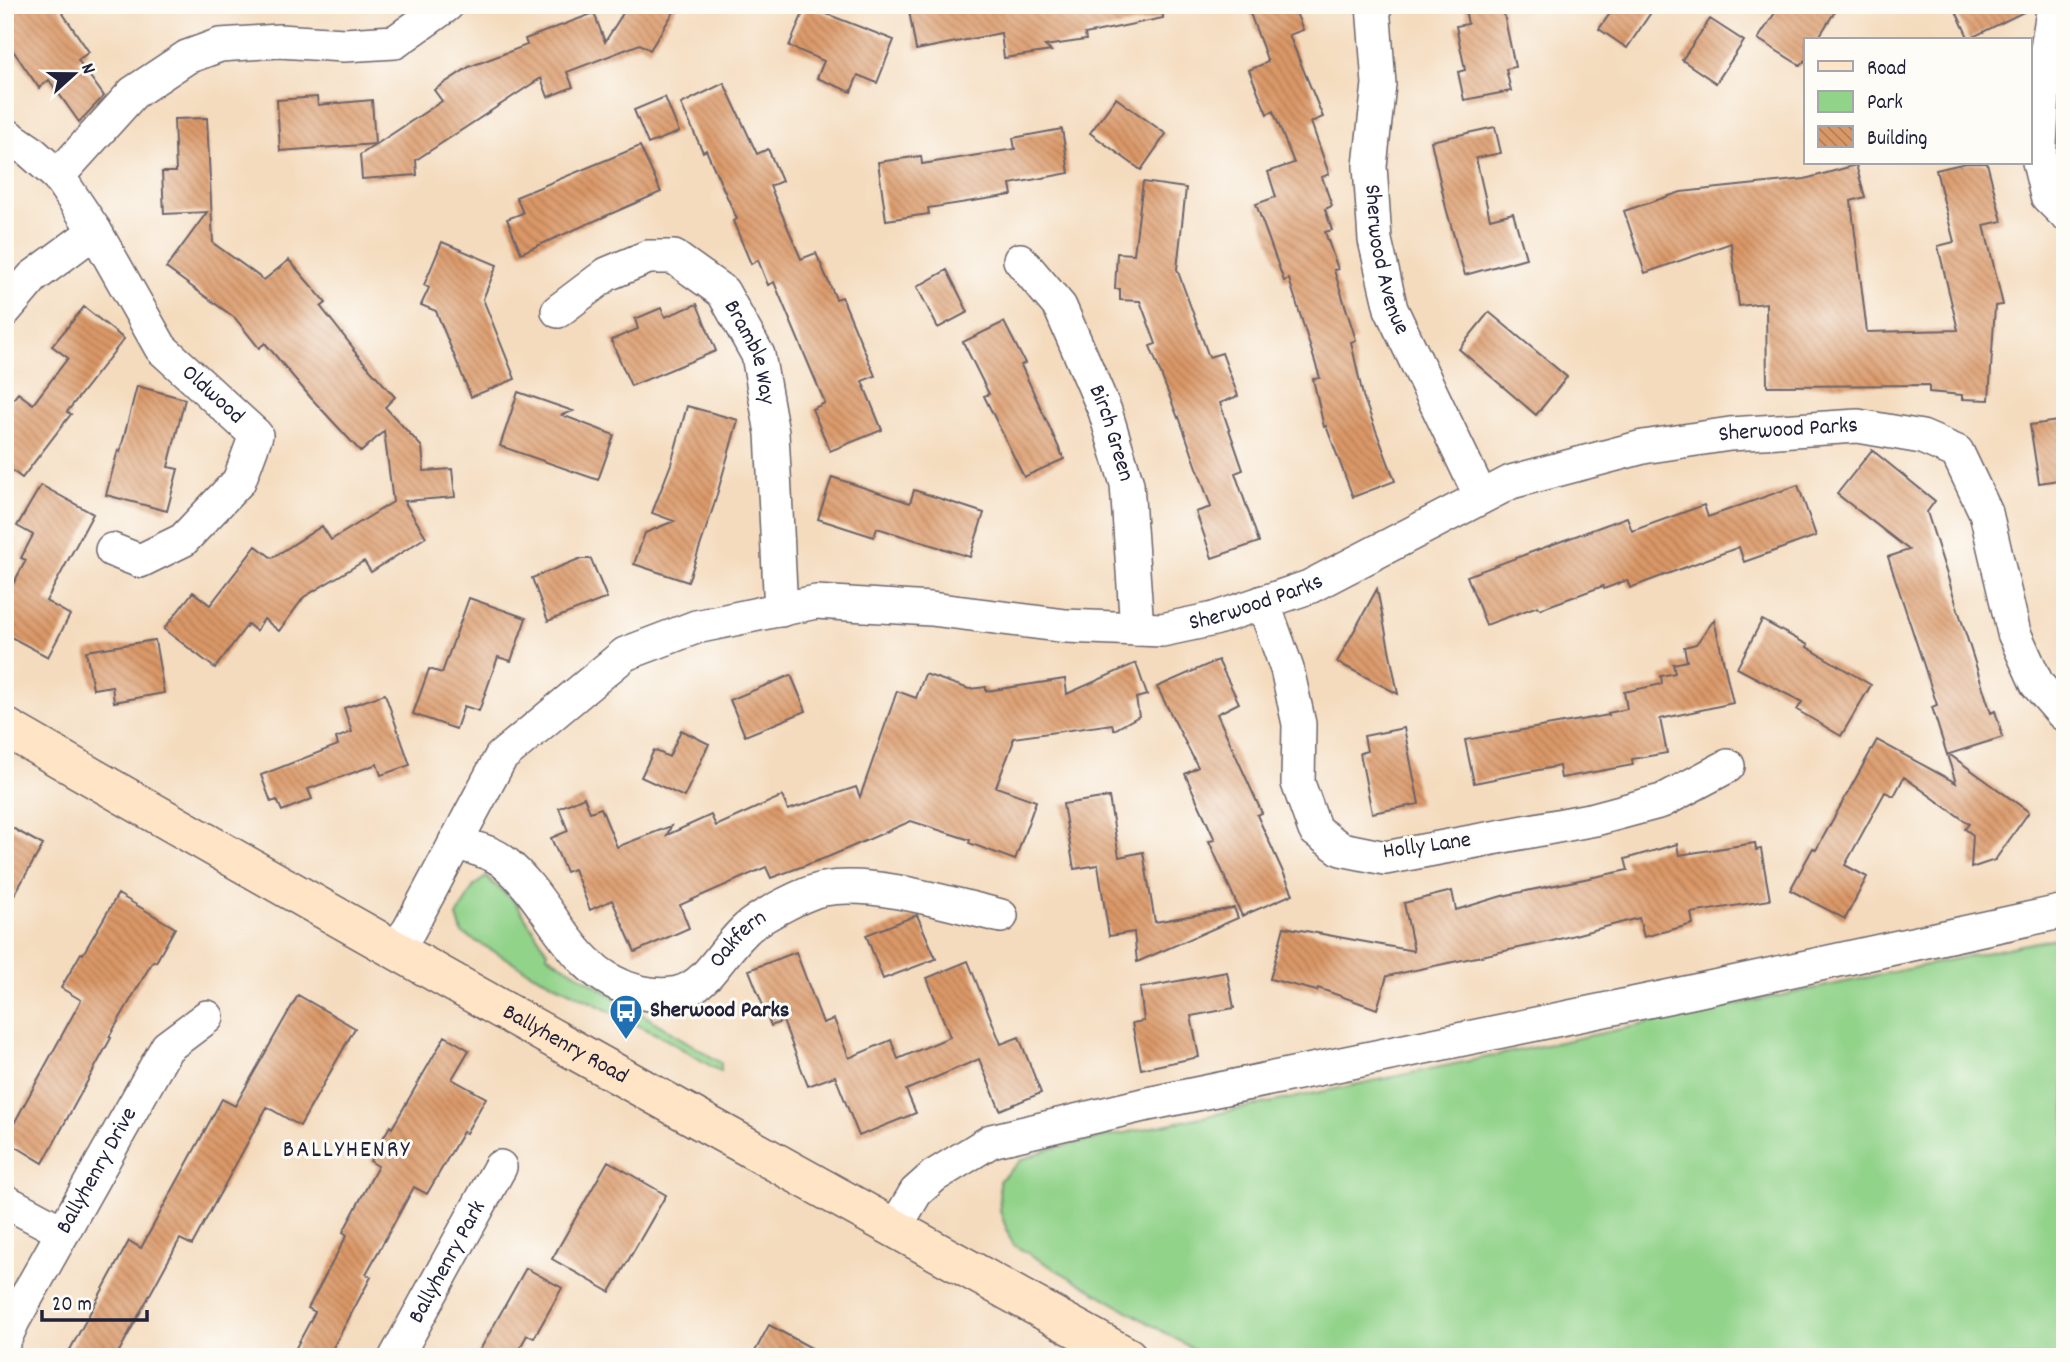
<svg xmlns="http://www.w3.org/2000/svg" width="2070" height="1362" font-family="Dekko,sans-serif">
	<defs>
		<pattern id="building-back-hatch" width="6" height="6" patternUnits="userSpaceOnUse" patternTransform="scale(1.75)"><rect width="6" height="6" fill="#db9867"/><path d="M-1 5l2 2M0 0l6 6M5-1l2 2" fill="none" stroke="#b17c56"/></pattern>
	</defs>
	<rect width="100%" height="100%" fill="#fdfcf7"/>
	<filter id="ink" filterUnits="userSpaceOnUse"><feTurbulence type="fractalNoise" baseFrequency=".0143" numOctaves="2"/><feDisplacementMap in="SourceGraphic" scale="14" xChannelSelector="R" yChannelSelector="G"/><feConvolveMatrix kernelMatrix="1 2 1 2 8 2 1 2 1" color-interpolation-filters="sRGB"/></filter>
	<filter id="wash" filterUnits="userSpaceOnUse"><feTurbulence type="fractalNoise" baseFrequency=".00686" numOctaves="4" result="noise"/><feDisplacementMap in="SourceGraphic" scale="28" xChannelSelector="R" yChannelSelector="G"/><feGaussianBlur stdDeviation="1.57" result="paint"/><feColorMatrix in="noise" values="0 0 0 0 0 0 0 0 0 0 0 0 0 0 0 0 0 1.4 0 .05"/><feComposite in="paint" operator="in"/></filter>
	<g filter="url(#wash)">
		<rect width="100%" height="100%" fill="#f4dbbe"/>
		<!-- green -->
		<path fill="#92d38a" stroke="#5a7a62" stroke-width="2" d="M486,877L515,902L548,952L547,955L721,1063V1072L660,1036L532,973L462,933L457,916L474,886Z
			M2065,936V1357H1207L1012,1244L1000,1211L999,1181L1021,1160L1049,1149Z"/>
		<g id="blocks">
			<!-- building -->
			<path fill="url(#building-back-hatch)" d="M5,5H57L89,52L78,60L104,96L79,122L49,80L39,88L5,39Z
				M628,5H678L650,50L640,44L567,72L573,87L548,97L541,78L416,160L417,175L362,179L360,155L442,101L434,90L469,67L527,45L525,39L594,13L605,42Z
				M908,5H1162L1163,18L1085,34L1086,40L1045,46L1051,51L1004,58L1001,33L916,50Z
				M1247,5H1293L1303,30L1289,35L1323,117L1311,122L1329,174L1322,177L1332,206L1325,209L1332,230L1325,232L1338,269L1334,270L1356,340L1351,342L1363,396L1395,481L1353,497L1326,426L1324,427L1313,379L1320,378L1289,279L1284,281L1256,204L1276,197L1268,172L1294,163L1273,111L1267,114L1249,70L1268,62Z
				M1464,5H1502L1515,67L1506,69L1511,91L1464,100L1458,72L1465,70L1456,26L1468,24Z
				M1616,5H1656L1627,48L1599,29Z
				M1780,5H1839L1817,40H1806V59L1801,66L1758,39Z
				M1953,5H2034V7L1969,39Z
				M806,6L894,40L877,83L858,75L851,92L817,78L824,61L789,46Z
				M1710,19L1744,41L1716,83L1682,60Z
				M724,83L757,154L768,149L782,181L770,186L801,259L816,253L836,299L842,297L875,376L862,381L882,430L830,451L812,409L825,403L774,282L768,285L758,260L751,264L733,221L737,219L706,150L703,152L681,104Z
				M317,97L318,105L372,100L375,144L280,151L277,100Z
				M665,97L679,132L648,144L634,110Z
				M1116,98L1166,134L1141,170L1090,133Z
				M207,118L213,243L264,280L289,260L326,303L321,307L354,349L353,350L395,397L385,407L422,447L424,471L452,469L455,497L404,501L426,537L371,572L364,561L304,597L279,631L264,619L256,631L248,624L215,668L164,629L193,592L210,605L256,546L272,558L322,526L331,540L393,502L384,431L361,452L311,398L265,343L259,348L235,318L166,268L207,212L164,214L162,172H176L174,119Z
				M1495,127L1501,153L1476,158L1490,219L1513,213L1526,258L1465,275L1446,208L1431,141Z
				M1062,129L1069,173L1010,184L1012,195L928,208L929,214L886,220L878,162L921,156L922,164L1015,149L1013,138Z
				M640,146L661,192L521,253L507,219L523,213L516,197Z
				M1966,163H1987L2002,221L1984,225L2003,305L1995,306L1989,400L1962,399V395L1929,392V385L1767,386L1766,303L1739,306L1731,243L1645,273L1624,211L1681,192L1805,179L1856,165L1865,197L1851,201L1867,332L1958,330L1938,246L1954,242L1936,170Z
				M1143,182L1186,188L1177,269L1209,357L1222,353L1238,396L1220,403L1243,470L1235,473L1259,542L1212,558L1196,512L1211,507L1179,417L1178,418L1150,346L1156,344L1140,301L1120,300V289H1115L1117,253L1134,254Z
				M442,242L497,265L483,299L515,379L471,397L436,311L421,305L429,288L424,285Z
				M947,270L968,312L938,328L917,287Z
				M697,304L716,351L631,386L611,340L638,329L635,319L661,308L665,317Z
				M84,307L124,339L67,412L71,414L22,478L5,465V409L18,393L33,404L68,358L52,346Z
				M1489,312L1567,377L1536,415L1459,349Z
				M1004,322L1025,363L1021,365L1064,459L1024,477L984,396L989,394L963,342Z
				M137,386L185,399L168,467L178,469L167,511L106,495L118,450L120,452Z
				M518,392L573,411L562,415L614,435L598,480L500,446Z
				M687,406L738,420L714,505L688,582L634,564L645,533L674,521L652,513L671,464Z
				M2065,420V479L2039,483L2030,425Z
				M1872,450L1935,501L1927,512L1991,713L1995,711L2003,737L1949,754L2029,812L1995,860L1971,868L1973,835L1965,829L1969,824L1904,777L1894,796L1885,792L1845,865L1867,877L1845,919L1790,890L1813,848L1816,850L1877,740L1956,783L1932,707L1937,705L1888,557L1909,550L1837,494Z
				M832,477L910,503L914,490L984,513L970,557L877,528L874,537L818,519Z
				M41,485L93,514L46,601L70,615L48,657L5,634V599L26,560L21,558L33,535L17,526Z
				M1798,485L1816,536L1744,562L1739,547L1630,588L1627,580L1604,589L1603,586L1540,609L1538,606L1486,625L1467,576L1627,517L1632,531L1704,505L1708,517Z
				M579,559H591L607,598L548,621L532,578Z
				M1377,589L1398,694L1337,662Z
				M469,598L526,618L511,661L498,657L479,711L464,706L456,729L413,714L429,669L442,673Z
				M1714,620L1733,703L1660,719L1667,753L1632,759L1633,765L1561,778L1559,766L1474,783L1465,740L1609,715L1608,713L1627,709L1624,692L1662,684L1661,676L1675,673L1673,664L1687,661L1684,647L1696,644Z
				M1762,620L1808,645L1807,647L1871,685L1841,736L1797,710L1802,702L1737,668Z
				M155,640L164,693L114,702L112,686L93,689L86,651Z
				M1218,660L1239,703L1217,714L1262,813L1257,815L1293,894L1242,916L1209,841L1215,840L1185,774L1198,767L1157,687Z
				M1136,663L1147,695L1136,698L1139,716L1114,730L1112,724L1013,738V743L996,787L1036,801L1015,860L969,843L970,840L911,821L828,857L771,878L766,867L680,905L689,928L635,952L612,900L590,910L574,869L566,872L551,838L568,831L559,808L584,797L590,812L601,808L617,847L671,826L667,835L711,815L716,826L782,796L788,810L856,787L860,797L897,691L916,698L925,674L969,689L986,687V691L1065,679L1067,694Z
				M791,675L806,711L745,736L730,700Z
				M385,694L410,765L381,775L377,764L308,789L312,799L282,811L277,800L271,802L261,775L338,745L336,738L352,732L344,708Z
				M1404,728L1419,804L1372,813L1360,753L1367,751L1364,736Z
				M681,730L709,744L684,797L641,777L654,750L669,757Z
				M1109,797L1119,857L1143,852L1155,922L1234,908L1238,918L1137,962L1134,932L1109,936L1098,865L1074,869L1063,804Z
				M5,824L43,845L5,911Z
				M1755,843L1756,850L1761,849L1770,900L1691,913L1693,924L1644,937L1639,918L1552,941L1387,976L1377,1009L1318,988L1317,991L1270,979L1284,927L1414,951L1404,903L1452,891L1456,910L1502,896L1628,870L1625,859L1677,844L1679,855Z
				M118,894L175,928L156,962L153,961L109,1037L111,1038L43,1163L5,1140L81,1000L61,988L81,953L83,954Z
				M917,915L936,959L883,979L866,935Z
				M796,952L823,1023L834,1019L849,1058L891,1040L898,1059L950,1037L927,978L968,961L1001,1044L1019,1037L1041,1093L1000,1110L979,1059L906,1090L916,1113L859,1136L835,1076L808,1086L783,1021L771,1026L749,970Z
				M1227,972L1234,1008L1191,1016L1199,1057L1141,1069L1132,1023L1144,1021L1140,988Z
				M298,995L355,1028L300,1126L267,1107L192,1245L180,1239L116,1357H66L129,1241L141,1248L222,1099L235,1106Z
				M445,1036L469,1050L452,1079L486,1098L466,1133L463,1132L427,1194L414,1187L366,1274L371,1277L328,1357H291L315,1312L308,1308L347,1235L343,1232L378,1166L370,1161L390,1126L392,1128Z
				M608,1161L666,1195L610,1292L552,1259Z
				M526,1268L562,1288L534,1338L527,1335L515,1357H476Z
				M769,1325L828,1357H752Z"/>
		</g>
	</g>
	<g filter="url(#ink)">
		<use href="#blocks" fill-opacity="0" stroke="#6c6369" stroke-width="2"/>
		<g fill="none" stroke-linecap="round" stroke-linejoin="round">
			<defs>
				<g id="street">
					<path id="s1" d="M1373,5L1379,84L1370,166L1375,240L1391,309L1481,497"/>
					<path d="M2054,5L2045,61L2039,162L2047,196L2065,214"/>
					<path id="s2" d="M5,134L30,151L58,176L95,231L161,348L256,435L239,481L183,540L140,561L112,550"/>
					<path d="M58,176L133,93L187,57L220,45L279,41L344,45L395,42L447,5"/>
					<path id="s3" d="M1020,260L1060,307L1105,411L1127,484L1137,629"/>
					<path d="M5,310L33,277L95,231"/>
					<path id="s4" d="M558,311L607,274L648,257H674L723,292L758,355L772,433L781,610"/>
					<path d="M1263,602L1287,669L1299,724L1298,783L1315,830L1341,849L1385,858L1595,819L1662,801L1728,766"/>
					<path id="s5" d="M455,842C471,848 491,851 504,862C554,903 569,975 639,992C702,1006 708,966 745,930C758,917 806,892 824,889C875,880 951,904 1001,916"/>
					<path id="s6" d="M394,950L409,930L501,757L625,654L696,627L816,602L931,609L1066,626L1162,630L1214,619L1309,587L1511,482L1643,447L1730,434L1858,426L1922,437L1957,452L1986,513L2014,633L2037,684L2063,714"/>
					<path d="M5,1201L63,1232"/>
					<path d="M894,1229L916,1192L934,1176L991,1141L1143,1105L1691,992L2065,911"/>
					<path id="s7" d="M5,1339L13,1321L167,1047L207,1017"/>
					<path id="s8" d="M396,1357L500,1167"/>
				</g>
				<g id="secondary">
					<path id="s9" d="M5,727C377,942 752,1150 1128,1357"/>
				</g>
			</defs>
			<!-- street casing -->
			<use href="#street" stroke="#6c6369" stroke-width="36"/>
			<!-- secondary casing -->
			<use href="#secondary" stroke="#6c6369" stroke-width="41"/>
			<!-- street -->
			<use href="#street" stroke="#fff" stroke-width="33"/>
			<!-- secondary -->
			<use href="#secondary" stroke="#ffe4c6" stroke-width="38"/>
		</g>
	</g>
	<!-- icons -->
	<defs>
		<symbol id="bus-pin" viewBox="-11 -11 22 30"><path d="M0 17L-7.5 6A9.5 9.5 0 1 1 7.5 6Z" fill="#1f6fb2" stroke="#fdfcf7"/><path d="M-5-6H5V4H4V6H2V4H-2V6H-4V4H-5ZM-3.5-4V0h7V-4ZM-3.5 1.2v1.5H-2V1.2ZM2 1.2v1.5H3.5V1.2Z" fill="#fff"/></symbol>
	</defs>
	<g fill-rule="evenodd">
		<use href="#bus-pin" x="607" y="992" width="38" height="52"/>
	</g>
	<g text-anchor="middle" dominant-baseline="central" stroke-width="6" stroke-linejoin="round" paint-order="stroke">
		<!-- street labels -->
		<g font-size="23" fill="#22223b" stroke="#fdfcf7">
			<text stroke="none"><textPath href="#s1" startOffset="257">Sherwood Avenue</textPath></text>
			<text stroke="none"><textPath href="#s4" startOffset="259">Bramble Way</textPath></text>
			<text stroke="none"><textPath href="#s2" startOffset="338">Oldwood</textPath></text>
			<text stroke="none"><textPath href="#s6" startOffset="1592">Sherwood Parks</textPath></text>
			<text stroke="none"><textPath href="#s3" startOffset="198">Birch Green</textPath></text>
			<text stroke="none"><textPath href="#s6" startOffset="1026">Sherwood Parks</textPath></text>
			<text transform="translate(1427 847) rotate(-8)">Holly Lane</text>
			<text stroke="none"><textPath href="#s5" startOffset="366">Oakfern</textPath></text>
			<text stroke="none"><textPath href="#s9" startOffset="644">Ballyhenry Road</textPath></text>
			<text stroke="none"><textPath href="#s7" startOffset="192">Ballyhenry Drive</textPath></text>
			<text stroke="none"><textPath href="#s8" startOffset="108">Ballyhenry Park</textPath></text>
		</g>
		<!-- poi labels -->
		<g font-size="23" font-weight="bold" fill="#22223b" stroke="#fdfcf7" text-anchor="start">
			<text x="650" y="1011">Sherwood Parks</text>
		</g>
		<!-- neighbourhood labels -->
		<g font-size="24" letter-spacing="2" fill="#22223b" stroke="#fdfcf7">
			<text x="347" y="1151">BALLYHENRY</text>
		</g>
	</g>
	<!-- margin -->
	<rect width="2070" height="1362" fill="none" stroke="#fdfcf7" stroke-width="28"/>
	<!-- legend -->
	<rect x="1804" y="38" width="228" height="126" fill="#fdfcf7" stroke="#a5a5ac" stroke-width="2"/>
	<rect x="1818" y="61" width="35" height="10" fill="#ffe4c6" stroke="#a5a5ac" stroke-width="2"/>
	<text x="1867" y="74" font-size="21" fill="#22223b">Road</text>
	<rect x="1818" y="91" width="35" height="21" fill="#92d38a" stroke="#a5a5ac" stroke-width="2"/>
	<text x="1867" y="108" font-size="21" fill="#22223b">Park</text>
	<rect x="1818" y="126" width="35" height="21" fill="url(#building-back-hatch)" stroke="#a5a5ac" stroke-width="2"/>
	<text x="1867" y="144" font-size="21" fill="#22223b">Building</text>
	<!-- north arrow -->
	<g transform="translate(74 74) rotate(69)" stroke="#fdfcf7" stroke-width="5" paint-order="stroke">
	<path d="M0-5L12 26L0 18L-12 26Z" fill="#22223b"/>
	<text y="-10" font-size="19" font-weight="bold" text-anchor="middle" fill="#22223b">N</text>
	</g>
	<!-- scale -->
	<path d="M42 1310v10h105v-10" fill="none" stroke="#22223b" stroke-width="3.5"/>
	<text x="52" y="1310" font-size="21" fill="#22223b" stroke="#fdfcf7" stroke-width="5" paint-order="stroke">20 m</text>
</svg>
